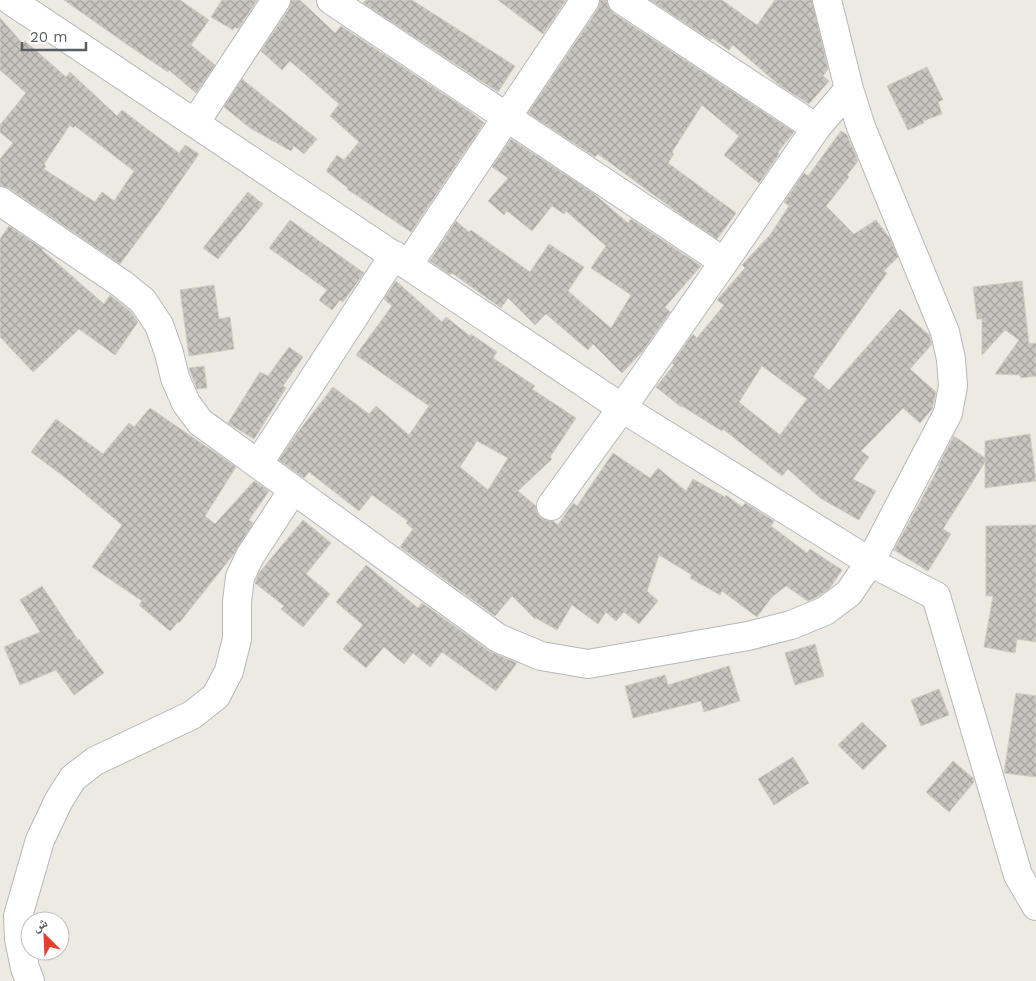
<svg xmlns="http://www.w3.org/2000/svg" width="1036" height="981" font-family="'Work Sans','Noto Naskh Arabic',sans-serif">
	<defs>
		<pattern id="building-cross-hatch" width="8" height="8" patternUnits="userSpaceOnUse" patternTransform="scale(1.25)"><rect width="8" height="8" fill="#c8c5bf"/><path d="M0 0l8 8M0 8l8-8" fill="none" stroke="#a5a39f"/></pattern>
	</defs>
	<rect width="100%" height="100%" fill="#edeae2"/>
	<!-- building -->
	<path fill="url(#building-cross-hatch)" stroke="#d1ccc0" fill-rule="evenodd" d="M64,0H180L209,20L191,45L215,65L196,93L169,70L168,72L125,43Z
		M222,0H257L238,29L235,27L233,30L211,17Z
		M291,0H300L335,33L341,26L472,113L484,123L411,232L347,189L348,188L326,171L337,155L344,160L359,142L330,116L339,104L290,61L282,70L261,51L289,9Z
		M366,0H412L515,66L498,92L363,3Z
		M498,0H566L543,34Z
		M600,0H607L608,7L613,13L794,132L778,152L779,154L759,183L724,155L739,136L702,105L672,152L674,154L668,163L736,213L717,239L684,217L598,154L595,157L528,113L598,9Z
		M650,0H722L757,25L775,0H812L828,69L823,76L829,81L809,104L779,85L733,45L729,50L712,38L711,40Z
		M0,18L23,44L25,41L66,77L70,72L117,116L122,110L179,153L185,145L199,154L161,209L120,264L9,188L0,186V159L13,143L0,132V125L26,93L0,70ZM70,125L73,128L75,126L134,171L114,201L102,192L95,202L44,169L46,166L44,164Z
		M927,67L943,100L938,102L942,114L923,121L924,123L908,130L887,86Z
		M242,79L317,139L304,154L294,146L291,151L250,128L224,107Z
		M841,131L847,135L858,161L847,175L849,177L826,206L854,234L876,220L891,240L898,257L884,271L887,273L813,377L829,390L900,309L929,335L932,344L910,369L936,392L932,409L920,423L903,408L861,451L869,457L853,479L876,491L859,520L820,498L788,469L782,476L723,429L722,431L682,406L681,407L656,387L674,365L672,363L693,334L697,338L724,305L717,300L745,268L742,265L770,235L789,206L784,202L804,173L808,176ZM762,366L807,399L780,435L739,402Z
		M511,139L593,193L628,223L631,219L701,266L665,307L670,312L642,352L622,373L593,344L588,350L546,314L535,325L508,298L501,308L452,273L450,275L430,261L456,221L469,232L471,230L530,272L549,244L584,267L568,291L611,328L631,295L591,268L606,246L566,211L564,214L552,206L532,231L507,211L504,215L488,201L508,178L492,167Z
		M248,192L263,204L218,259L203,248Z
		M290,220L364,273L343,302L340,300L332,310L319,300L327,290L269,248Z
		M9,226L43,249L42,250L104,304L110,295L131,312L138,322L115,355L79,329L33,372L0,337V239Z
		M396,281L442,322L446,317L470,336L471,334L497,352L493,358L535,386L532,389L576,418L550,457L552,459L518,491L536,506L537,513L542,519L549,521H553L558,525L573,503L577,506L613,453L650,478L658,468L686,491L693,479L725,497L726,495L742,507L745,503L774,521L771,526L807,553L810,549L842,570L830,588L817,597L808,601L786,586L772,597L757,617L722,591L720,595L690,578L692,575L659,555L647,591L658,601L639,624L624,612L616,621L606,612L598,624L572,605L557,630L536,618L535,619L512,596L495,616L400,547L413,529L406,523L408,521L372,495L359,511L309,472L304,478L279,460L295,436L333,387L369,414L376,406L409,435L429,406L356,355L392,306L384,299ZM477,441L508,458L488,490L460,467Z
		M1022,281L1029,344L1036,343V376L1021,378L1020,375L995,374L1019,340L1005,330L982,355V319H977L973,287Z
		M214,285L219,319L230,317L234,349L189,356L180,290Z
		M289,347L303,357L283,386L286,388L254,439L228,423L260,372L268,376Z
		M204,366L207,388L197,389L189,368Z
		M150,408L236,467L205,516L215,524L254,481L269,491L249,520L253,523L233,555L179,623L178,622L170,631L139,605L142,601L92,567L122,525L67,479L31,452L56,419L103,454L129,423L134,427Z
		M1030,434L1036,481L985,488V462L943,529L951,534L928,571L894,550L939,467L938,466L954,436L985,458V441Z
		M303,520L331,543L306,574L330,594L303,627L281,609L284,606L255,583L259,573Z
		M1036,525V642L1017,639L1015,653L984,647L993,596H986V526Z
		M366,565L418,608L422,603L489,651L517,663L496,691L442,652L430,667L413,653L404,664L384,647L366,668L343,649L363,625L336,602Z
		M42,586L78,640L79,639L104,673L74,695L56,670L20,685L4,647L40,632L20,600Z
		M815,644L824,676L795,685L785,653Z
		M729,666L740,701L704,712L701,701L633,718L625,686L665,675L668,685Z
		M939,689L949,715L921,726L911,700Z
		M1016,693L1036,696V777L1004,773Z
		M862,722L887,746L863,770L838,745Z
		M793,757L809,783L774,805L758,779Z
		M953,761L973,778L974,782L949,812L926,792Z"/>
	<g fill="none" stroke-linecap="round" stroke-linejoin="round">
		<defs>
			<path id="minor" d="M10,0L622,408L870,562L936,596L1018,875L1036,906
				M331,0L724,262L622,408L551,506
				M622,0L816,128
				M195,123L276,0
				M0,201L122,284L143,301L159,325L169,353L175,378L186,403L200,422L498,638L541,656L588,664L748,636L791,625L825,611L849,593L870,562L948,413L953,386L951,359L945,332L861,127L849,89L827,0
				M724,262L816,128L849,89
				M408,265L585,0
				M258,464L394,255
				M30,981L25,968L19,939L18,916L40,840L59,800L73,778L95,761L192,715L216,696L229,671L237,639V602L240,577L250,556L293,490"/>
		</defs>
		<!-- minor casing -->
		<use href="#minor" stroke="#b5b8bc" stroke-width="30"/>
		<!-- minor -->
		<use href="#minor" stroke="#fff" stroke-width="28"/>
	</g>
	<!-- north arrow -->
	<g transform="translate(45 936) rotate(336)"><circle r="24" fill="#ffffff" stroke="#bdbfc0"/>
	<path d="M0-4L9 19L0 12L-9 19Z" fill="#e34032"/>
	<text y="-8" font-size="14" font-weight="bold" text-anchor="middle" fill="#5a5e62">ش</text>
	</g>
	<!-- scale -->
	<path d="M22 42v8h64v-8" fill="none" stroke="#5a5e62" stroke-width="2.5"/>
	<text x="30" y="42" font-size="15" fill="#5a5e62" stroke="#ffffff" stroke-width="4" paint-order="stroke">20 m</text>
</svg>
